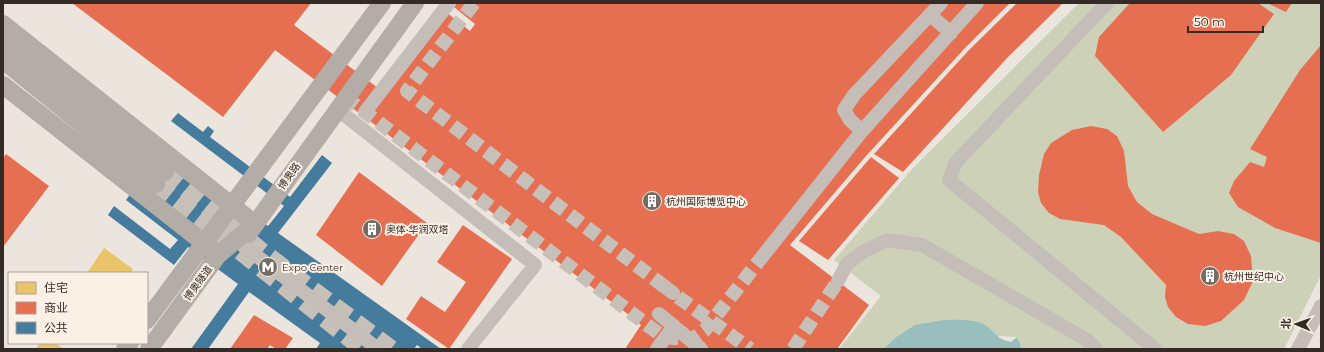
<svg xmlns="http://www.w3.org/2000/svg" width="1324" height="352" font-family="Montserrat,'Noto Sans SC',sans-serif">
	<rect width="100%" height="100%" fill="#ece5de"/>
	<!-- green -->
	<path fill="#cdd1b8" d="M1079,3H1321V275L1284,349H1022L1017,337L996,336L987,326L895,338L883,349H839L881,296L834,260L912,169Z"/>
	<!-- water -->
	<path fill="#99bebe" d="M944,320C957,320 976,318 988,327C996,334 999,340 1011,342L1017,337L1022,349H883L895,338L915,325Z"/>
	<!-- homes -->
	<path fill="#e9c46a" d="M104,248L133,269L131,273H87Z
		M40,343H55L64,349H36Z"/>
	<!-- shops -->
	<path fill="#e76f51" d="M72,3H311L294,25L386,94L446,12L470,31L475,24L454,7L457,3H1010L965,48L866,156L790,245L869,305L837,349H625L641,325L633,318L275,50L223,117Z
		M1017,3H1063L1008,57L903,172L874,154L969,50Z
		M1130,3H1258L1274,14L1231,75L1163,132L1095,56L1099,37Z
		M1267,3H1292L1286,12Z
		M1321,45V243L1275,228L1238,207L1229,193L1234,181L1250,162L1264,167L1267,157L1250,149L1300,70Z
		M1091,126L1107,129L1117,136L1124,151L1128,186L1137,202L1152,214L1199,234L1218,231L1234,234L1244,241L1251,256L1253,281L1244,300L1221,321L1205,326L1188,324L1176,317L1168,307L1165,297L1166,285L1121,237L1104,225L1060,219L1049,213L1041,203L1038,192L1039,175L1044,154L1051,143L1072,130Z
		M6,154L49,186L3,247V158Z
		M871,157L899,178L828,260L799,241Z
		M359,172L427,223L382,286L316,235Z
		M463,225L512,259L449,349L406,319L421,296L445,312L466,282L437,262Z
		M254,315L293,338L285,349H276L270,345L267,349H230Z"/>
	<!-- public -->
	<path fill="#457b9d" d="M178,113L203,132L208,126L214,131L210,137L290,197L322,155L332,163L278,233L441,349H422L417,345L414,349H316L320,343L249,292L208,349H191L238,284L188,247L174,265L108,215L114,206L170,249L178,240L126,200L164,148L268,226L284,206L171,121Z"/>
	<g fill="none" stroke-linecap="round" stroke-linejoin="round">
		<!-- minor-tunnel -->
		<path stroke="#c7c0b9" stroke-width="14" stroke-dasharray="14 7" stroke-linecap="butt" d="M474,3L407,91L665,287
			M345,97L658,333L673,338H694L705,330L762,257
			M678,297L750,349
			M793,349L838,281"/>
		<!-- major-tunnel -->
		<path stroke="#c7c0b9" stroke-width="18" stroke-dasharray="18 9" stroke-linecap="butt" d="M165,172L260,250L391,349
			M156,184L363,349"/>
		<!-- minor -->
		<path stroke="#c5bdb7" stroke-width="14" d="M1107,3L956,162L949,180L1155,349
			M930,15L951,33
			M337,109L535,265L468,349
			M365,112L449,3
			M862,131L850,120L844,110L854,95L941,3
			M241,244L378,349
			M762,257L862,131L977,3
			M838,281L847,264L864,251L888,240L922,245L1087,340L1096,349
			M665,287L673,293
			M659,314L701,349
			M657,349L674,326
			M1298,349L1321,306"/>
		<!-- major -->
		<path stroke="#b3aca7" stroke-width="18" d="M3,24L255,224L218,255L149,349
			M3,43L165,172
			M3,60L156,184
			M3,85L213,250
			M248,234L415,3
			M147,320L382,3
			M125,349L130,343"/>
	</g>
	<!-- icons -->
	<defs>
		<symbol id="building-disc" viewBox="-11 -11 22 22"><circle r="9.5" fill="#756c66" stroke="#faf0e5"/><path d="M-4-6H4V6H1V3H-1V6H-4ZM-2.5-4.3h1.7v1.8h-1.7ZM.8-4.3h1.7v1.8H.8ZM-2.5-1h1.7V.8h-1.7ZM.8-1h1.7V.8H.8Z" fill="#fff"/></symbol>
		<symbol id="metro-disc" viewBox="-11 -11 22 22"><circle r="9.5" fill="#756c66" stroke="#faf0e5"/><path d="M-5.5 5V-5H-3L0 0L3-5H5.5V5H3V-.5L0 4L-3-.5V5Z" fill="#fff"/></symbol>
	</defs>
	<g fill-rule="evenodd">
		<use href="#building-disc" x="641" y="190" width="22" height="22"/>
		<use href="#building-disc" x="361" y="218" width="22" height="22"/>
		<use href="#metro-disc" x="257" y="256" width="22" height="22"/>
		<use href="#building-disc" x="1199" y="265" width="22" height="22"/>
	</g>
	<g text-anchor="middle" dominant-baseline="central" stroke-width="4" stroke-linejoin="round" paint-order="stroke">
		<!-- street labels -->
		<g font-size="10" fill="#352b26" stroke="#faf0e5">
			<text transform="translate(289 176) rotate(-54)">博奥路</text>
			<text transform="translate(198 283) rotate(-54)">博奥隧道</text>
		</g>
		<!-- poi labels -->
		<g font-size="10" fill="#352b26" stroke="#faf0e5" text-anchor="start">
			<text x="666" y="201">杭州国际博览中心</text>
			<text x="386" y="229">奥体·华润双塔</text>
			<text x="282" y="267">Expo Center</text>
			<text x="1224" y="276">杭州世纪中心</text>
		</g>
	</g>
	<!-- border -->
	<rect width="1324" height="352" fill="none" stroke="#352b26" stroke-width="8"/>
	<!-- legend -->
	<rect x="8" y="272" width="140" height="72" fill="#faf0e5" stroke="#aba199"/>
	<rect x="16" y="282" width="20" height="12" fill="#e9c46a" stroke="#aba199"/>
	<text x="44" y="292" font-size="12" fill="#352b26">住宅</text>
	<rect x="16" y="302" width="20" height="12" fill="#e76f51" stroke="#aba199"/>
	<text x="44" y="312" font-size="12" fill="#352b26">商业</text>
	<rect x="16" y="322" width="20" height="12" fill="#457b9d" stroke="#aba199"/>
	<text x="44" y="332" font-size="12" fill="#352b26">公共</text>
	<!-- north arrow -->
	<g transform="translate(1296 324) rotate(272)" stroke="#faf0e5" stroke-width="3" paint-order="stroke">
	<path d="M0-3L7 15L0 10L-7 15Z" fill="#352b26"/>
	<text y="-6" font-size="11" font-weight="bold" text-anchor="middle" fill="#352b26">北</text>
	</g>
	<!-- scale -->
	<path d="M1188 26v6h75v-6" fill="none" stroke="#352b26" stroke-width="2"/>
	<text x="1194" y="26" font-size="12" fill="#352b26" stroke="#faf0e5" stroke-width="3" paint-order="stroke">50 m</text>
</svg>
